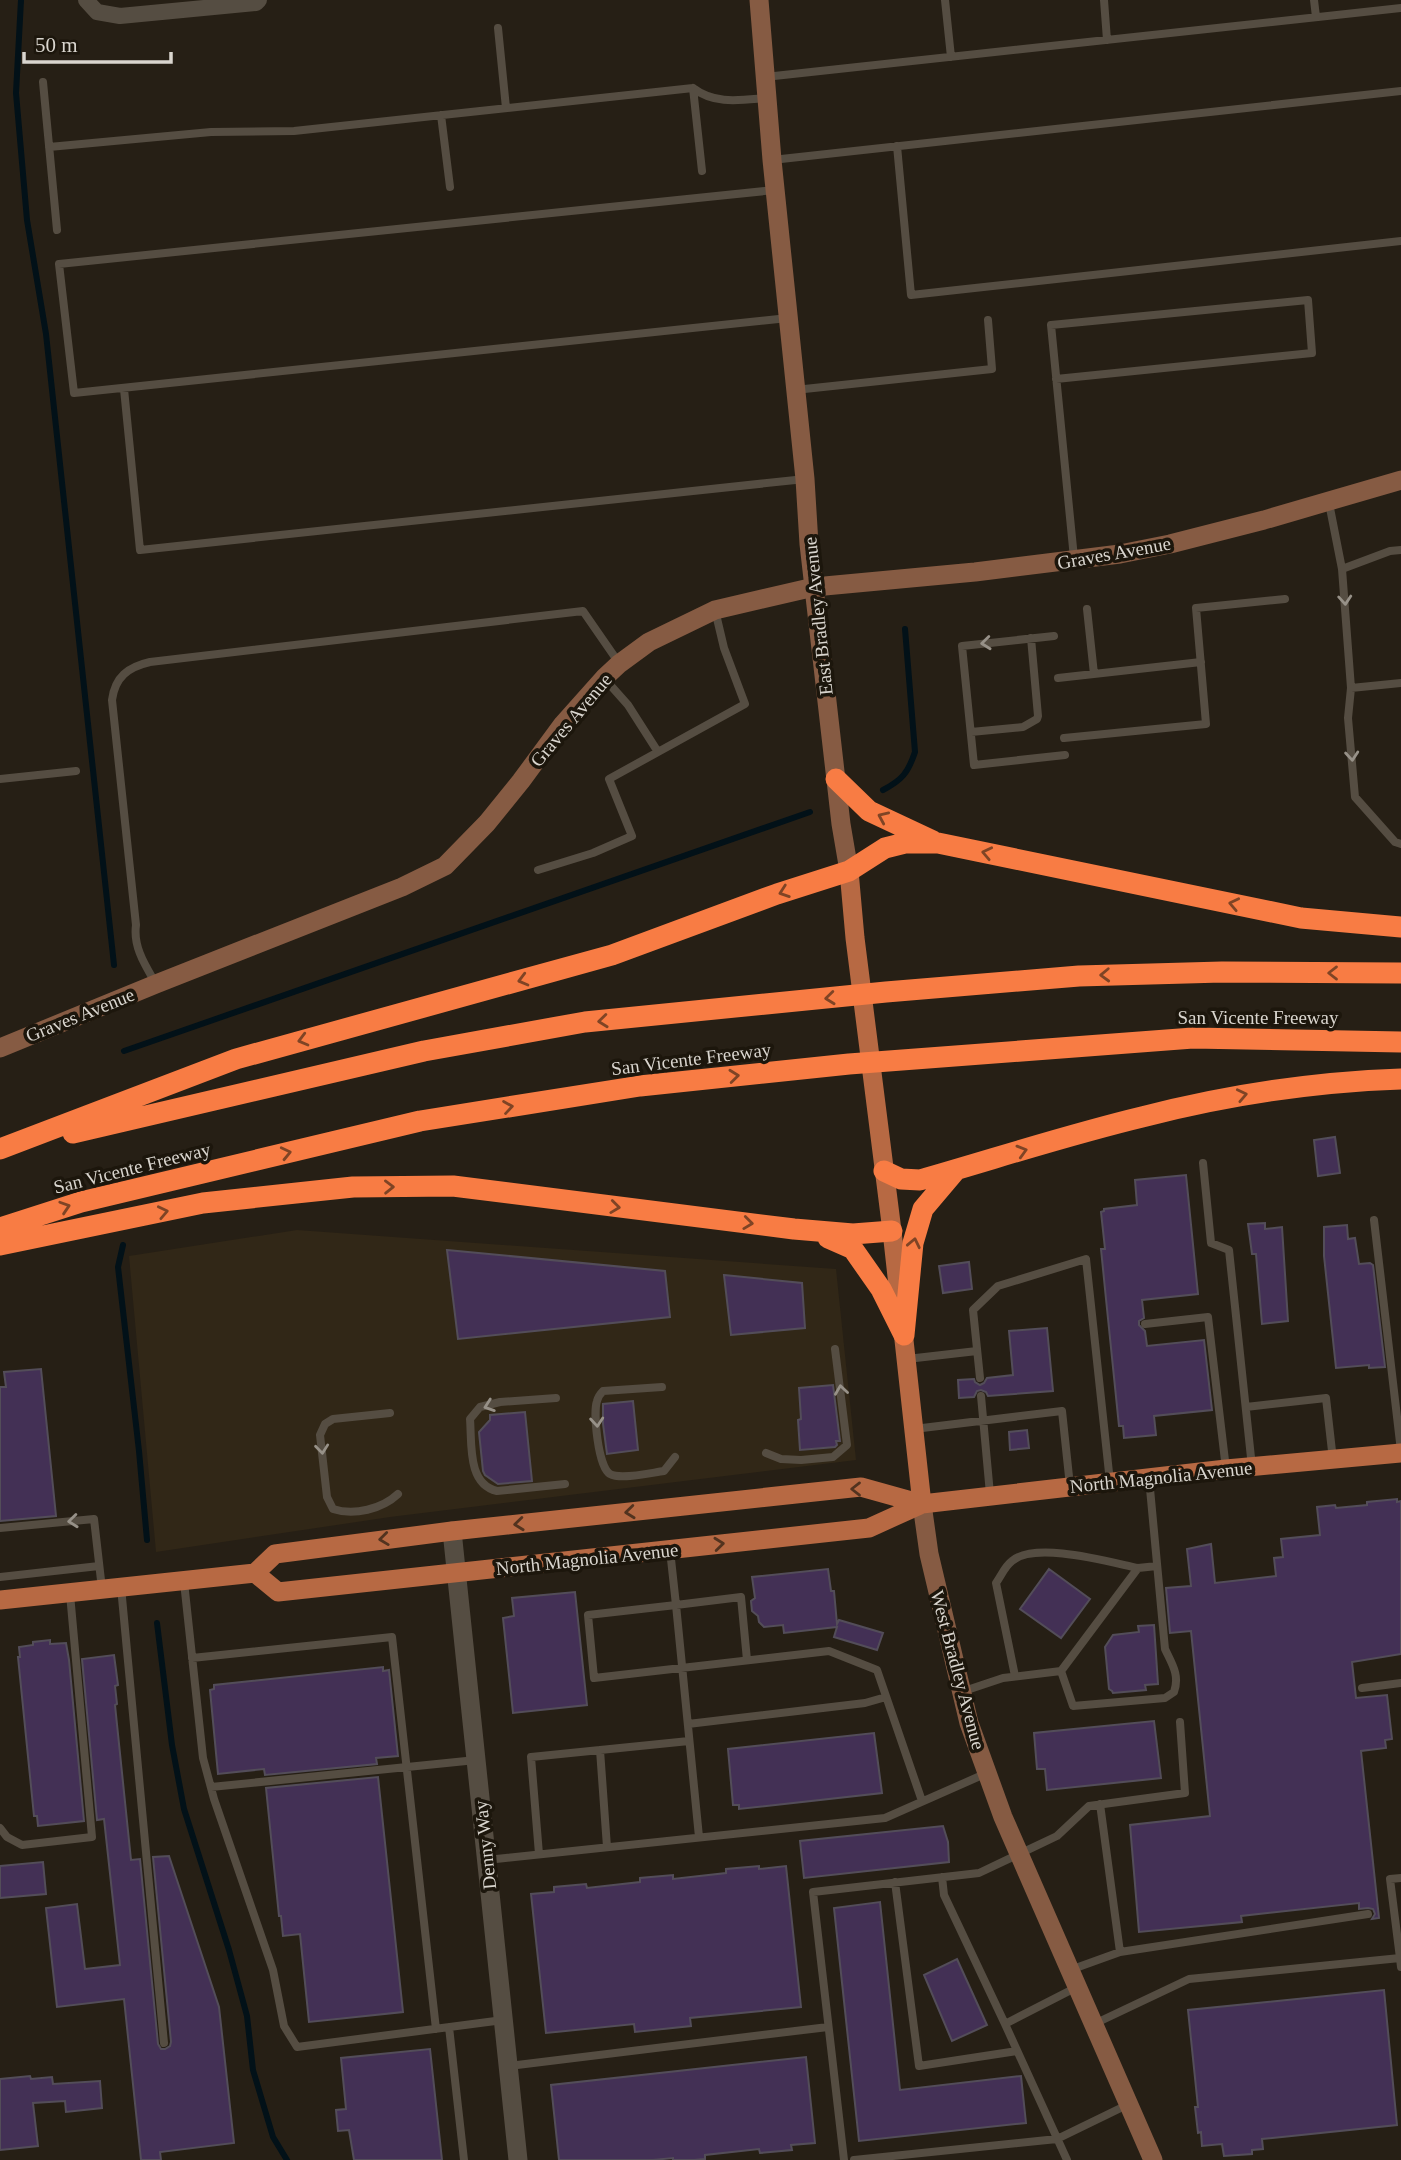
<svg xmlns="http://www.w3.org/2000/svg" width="1401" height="2160" font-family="Georgia,serif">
	<rect width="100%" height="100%" fill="#261f15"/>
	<!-- built -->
	<path fill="#312717" d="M297,1230L836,1269L856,1460L390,1517L156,1552L129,1256Z"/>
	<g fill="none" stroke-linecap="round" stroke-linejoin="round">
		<!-- stream -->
		<path stroke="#021118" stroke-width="6" d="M21,0L16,93L27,220L46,334L114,965
			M883,790C902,780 908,773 915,752L905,629
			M124,1051L810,812
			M123,1245L118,1267L139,1451L147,1540
			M157,1623L172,1745L184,1809L229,1950L247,2016L253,2070L273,2137L287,2160"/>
	</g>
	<!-- building -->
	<path fill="#433055" stroke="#534d59" stroke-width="2" d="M1335,1137L1340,1173L1318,1176L1314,1140Z
		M1186,1175L1198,1294L1142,1300L1144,1318L1139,1321V1325L1145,1331L1147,1346L1204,1340L1212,1410L1154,1416L1156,1435L1124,1438L1123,1426H1119L1106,1299L1101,1249H1105L1101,1212L1104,1211V1209L1137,1205L1135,1180Z
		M1265,1223V1229L1282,1227L1288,1321L1262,1324L1256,1254H1252L1248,1224Z
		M1347,1225L1348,1239L1355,1238L1359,1264L1370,1263L1373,1265L1385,1367L1369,1368V1365L1336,1368L1324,1256V1227Z
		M447,1250L665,1271L670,1317L458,1339Z
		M969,1262L972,1289L943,1293L939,1266Z
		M724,1275L802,1283L805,1328L731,1335Z
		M1047,1328L1053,1391L988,1396L986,1392L981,1390L977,1391L974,1397L959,1398L958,1380L974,1379L975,1382L980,1385L984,1383L987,1378L1013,1375L1009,1331Z
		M41,1369L56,1516L0,1521V1387H6L4,1372Z
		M833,1385L840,1441H836L837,1445L835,1447L800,1450L798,1420L801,1419L799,1388Z
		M633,1401L638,1450L607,1454L603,1424V1404Z
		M525,1412L532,1481L498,1484L485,1475L483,1471L479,1432L490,1420V1415Z
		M1027,1430L1029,1448L1010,1450L1009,1432Z
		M1397,1499V1502L1401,1501V1654L1352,1662L1356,1698L1387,1695L1392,1739L1385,1740L1386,1748L1361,1751L1379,1918L1372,1919L1375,1914L1373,1909L1368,1908L1359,1909V1903L1241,1916L1242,1922L1139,1932L1130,1825L1210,1816L1191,1631L1170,1633L1166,1588L1191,1586L1187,1549L1211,1544L1215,1583L1276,1576L1274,1558L1283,1557L1281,1539L1320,1535L1317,1507L1335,1505L1336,1508L1367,1505V1502Z
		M828,1569L831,1591H834L837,1624L839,1620L883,1633L877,1650L834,1637L837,1627L784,1633L783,1625L764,1627L759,1622L758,1616L752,1611L751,1601L755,1598L752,1577Z
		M1049,1569L1090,1599L1061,1638L1020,1609Z
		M575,1592L587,1705L513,1713L503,1618L514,1616L512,1598Z
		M1154,1625L1158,1684L1145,1685L1146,1690L1113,1693L1112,1691L1109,1689L1105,1647L1113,1635L1139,1632L1138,1626Z
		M50,1640V1644L66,1643L69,1660L84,1821L38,1826L37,1816H34L18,1657H20L19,1647L33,1645V1642Z
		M114,1655L118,1685L115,1686L117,1704L115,1705L131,1860L140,1859L158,2044L161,2049H165L170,2046L171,2042L153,1857L169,1856L219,2007L234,2143L160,2152L161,2160H141L124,1999L57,2007L46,1908L77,1904L85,1969L120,1965L104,1819L97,1820L82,1659Z
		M383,1667V1671L389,1670L398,1756L376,1758L377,1764L265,1775L264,1769L218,1774L210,1690L214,1689V1685Z
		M1154,1721L1161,1778L1047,1790L1045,1769H1037L1034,1733Z
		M874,1733L882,1793L739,1809V1805H733L728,1749Z
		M378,1777L403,2012L309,2022L300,1934L283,1936L281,1916H279L266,1788Z
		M943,1826L948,1842L949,1862L804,1878L800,1841Z
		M43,1862L46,1894L0,1898V1866Z
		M759,1866V1869L786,1866L801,2007L690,2018L691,2026L635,2032L634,2024L546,2033L531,1894L554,1892V1887L586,1884L587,1888L640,1882V1878L673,1875V1879L726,1873V1869Z
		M880,1902L900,2090L1021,2076L1026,2123L859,2141L834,1908Z
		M957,1959L987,2025L952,2041L924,1975Z
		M1384,1990L1397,2125L1262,2139L1263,2149L1252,2150V2154L1224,2156L1222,2144L1202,2146L1201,2132L1198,2133L1195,2107H1198L1188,2010Z
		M430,2049L442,2160H354L349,2130L338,2131L336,2110L346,2109L341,2058Z
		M806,2057L815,2143L791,2145L792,2150L760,2153L759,2149L705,2155V2159L694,2160H673V2158L653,2160H559L551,2085Z
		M30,2076L31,2079L52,2077L53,2084L100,2081L102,2108L66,2112L65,2101L33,2103L38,2146L0,2150V2079Z"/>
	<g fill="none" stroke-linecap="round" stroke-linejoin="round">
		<!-- service -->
		<path stroke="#554d42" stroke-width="8" d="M945,0L951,57
			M1104,0L1107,40
			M1314,0L1316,17
			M498,28L506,108
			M765,77L1401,8
			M43,82L57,230
			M693,88C715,105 741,100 767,98
			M441,115L450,187
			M897,146L911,295L1401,241
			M49,147L211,132L294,131L693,88L702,171
			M772,160L1401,91
			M775,190L59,264L74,393L788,318
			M1056,379L1312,353L1308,300L1051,325L1074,558
			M124,389L140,550L805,479
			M795,390L992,369L988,320
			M1329,503L1342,569
			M1401,550L1390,551L1342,569L1351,688L1348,718L1355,797L1395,842L1401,844
			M1087,609L1094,674
			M1054,636L962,646L974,765L1065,755
			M604,678L628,705L658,752
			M1058,678L1201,662
			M1351,688L1401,683
			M971,732L1023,727L1037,719L1038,716L1031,638
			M1064,738L1206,724L1196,608L1285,599
			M0,779L76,771
			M538,870L593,853L632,836L609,779L745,704L724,648L715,610
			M156,984C145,965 133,947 136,925L112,700C115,677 128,667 150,662L583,611L619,663
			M1203,1163L1211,1243L1229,1250L1252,1467
			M1374,1220L1401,1451
			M1145,1324L1208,1317L1226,1469
			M907,1359L977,1351
			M980,1378L973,1310L998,1286L1086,1259L1110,1482
			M662,1387L603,1391C600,1394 598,1397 597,1401C593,1413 598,1467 610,1474C621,1480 650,1473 664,1471L675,1457
			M981,1396L990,1494
			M556,1398L500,1402L480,1407L470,1419C472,1443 467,1484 497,1491L565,1484
			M1246,1407L1326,1398L1333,1460
			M390,1413L333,1419L325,1424L320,1435L327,1497L333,1509C354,1516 382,1509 398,1494
			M914,1429L1062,1411L1070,1486
			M766,1453L781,1459L801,1460L833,1457L847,1445L835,1349
			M0,1528L94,1519L102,1589
			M670,1550L676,1605L588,1615L594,1678L829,1651L877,1670L922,1801
			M0,1577L99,1566
			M184,1582L203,1758L214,1799L273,1970L284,2026L297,2047L503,2020
			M121,1587L164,2043
			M192,1658L392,1637L436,2029
			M1061,1671L1138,1568L1157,1566
			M1015,1676L996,1583C1001,1576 1005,1566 1012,1561C1035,1541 1109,1562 1138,1568
			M1362,1688L1401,1683
			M961,1692L1003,1678L1061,1671L1073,1706L1165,1698L1174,1692C1180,1675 1172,1664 1165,1649L1149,1478
			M688,1724L865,1703L886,1697
			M600,1750L607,1847
			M211,1787L476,1760
			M1100,1804L1120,1952
			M0,1828L7,1837L22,1845L92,1837L70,1594
			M699,1837L676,1605L741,1597L747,1660
			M539,1854L531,1757L689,1741
			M487,1860L885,1818L987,1773
			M942,1877L944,1895L1005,2024
			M895,1882L919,2066L1017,2051
			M1400,1958L1390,1879L1401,1878
			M1070,1970L1120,1952L1368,1914
			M1094,2024L1189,1979L1400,1958L1401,1967
			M449,2027L464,2160
			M509,2066L828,2027
			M844,2160L813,1892L979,1873L1057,1836L1089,1806L1185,1793L1180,1722
			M854,2160L1057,2139L1129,2104
			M1067,2160L1005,2024L1077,1987"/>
		<!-- minor -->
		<path stroke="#554d42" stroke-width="16" d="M86,0L97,12L120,16L256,3L259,0"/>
		<!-- tertiary -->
		<path stroke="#554d42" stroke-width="19" d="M452,1531L518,2160"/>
		<!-- secondary -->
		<path stroke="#865b43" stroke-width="19" d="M759,0L772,160L805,479L809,544L841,824L849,871
			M0,1048L156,984L402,887L445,866L487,823L521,781L563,724L604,678L619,664L649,642L715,610L814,587L975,572L1120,554L1170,544L1264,520L1401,480
			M922,1504L929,1554L969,1723L1003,1817L1153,2160"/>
		<!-- primary -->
		<path stroke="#b76943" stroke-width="19" d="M849,871L855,938L892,1231L922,1504
			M255,1573L278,1592L869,1528L922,1504L1226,1469L1401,1453
			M0,1600L255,1573L275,1554L452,1531L861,1487L922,1504"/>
		<!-- motorway -->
		<path stroke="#f87c44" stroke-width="21" d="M836,779L869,811L933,841
			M73,1133L424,1051L585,1022L886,992L1079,976L1222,972L1401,973
			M0,1149L236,1059L612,955L777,894L849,871L885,848L905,843H938L1301,918L1401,927
			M884,1171L901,1179L920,1180C994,1159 1067,1135 1142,1117C1227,1095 1314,1082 1401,1079
			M0,1228L81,1202L420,1121L640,1086L849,1064L1193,1038L1401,1042
			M828,1238L853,1249L881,1289L904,1335
			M0,1245L203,1203L353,1187L453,1186L794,1229L853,1234L892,1231
			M904,1335L913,1243L923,1209L956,1170"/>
	</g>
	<!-- one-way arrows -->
	<defs><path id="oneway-chevron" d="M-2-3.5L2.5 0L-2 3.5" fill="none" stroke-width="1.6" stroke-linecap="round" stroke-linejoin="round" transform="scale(1.75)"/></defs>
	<g stroke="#979188">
		<use href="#oneway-chevron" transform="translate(1345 600) rotate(86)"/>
		<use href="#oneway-chevron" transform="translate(986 643) rotate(174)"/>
		<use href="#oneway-chevron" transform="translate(1352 756) rotate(85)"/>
		<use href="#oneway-chevron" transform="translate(841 1390) rotate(-98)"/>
		<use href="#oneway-chevron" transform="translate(489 1406) rotate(161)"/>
		<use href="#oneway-chevron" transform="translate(597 1422) rotate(85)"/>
		<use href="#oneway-chevron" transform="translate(322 1449) rotate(84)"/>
		<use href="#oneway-chevron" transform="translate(73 1521) rotate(174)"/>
	</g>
	<g stroke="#7f4425">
		<use href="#oneway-chevron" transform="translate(883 817) rotate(-156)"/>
		<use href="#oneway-chevron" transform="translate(987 853) rotate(-168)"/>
		<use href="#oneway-chevron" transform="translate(784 892) rotate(161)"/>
		<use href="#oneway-chevron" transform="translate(1234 904) rotate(-168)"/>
		<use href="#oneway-chevron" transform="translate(1333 973) rotate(-180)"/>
		<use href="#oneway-chevron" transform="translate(1105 975) rotate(178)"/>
		<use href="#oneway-chevron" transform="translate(523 980) rotate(165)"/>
		<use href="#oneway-chevron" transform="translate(830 998) rotate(174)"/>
		<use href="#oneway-chevron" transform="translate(603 1021) rotate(174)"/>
		<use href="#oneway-chevron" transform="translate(303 1040) rotate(165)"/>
		<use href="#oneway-chevron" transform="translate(734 1076) rotate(-6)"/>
		<use href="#oneway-chevron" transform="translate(1242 1095) rotate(-12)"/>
		<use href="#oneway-chevron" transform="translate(508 1107) rotate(-9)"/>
		<use href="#oneway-chevron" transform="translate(1022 1151) rotate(-16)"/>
		<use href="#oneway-chevron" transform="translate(286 1153) rotate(-13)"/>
		<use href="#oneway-chevron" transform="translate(389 1187) rotate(-1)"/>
		<use href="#oneway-chevron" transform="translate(65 1207) rotate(-18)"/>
		<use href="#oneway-chevron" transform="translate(615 1207) rotate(7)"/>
		<use href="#oneway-chevron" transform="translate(163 1212) rotate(-12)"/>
		<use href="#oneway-chevron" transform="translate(748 1223) rotate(7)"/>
		<use href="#oneway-chevron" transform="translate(914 1243) rotate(-78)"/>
	</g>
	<g stroke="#52331f">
		<use href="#oneway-chevron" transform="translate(856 1489) rotate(-180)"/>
		<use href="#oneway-chevron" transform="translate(630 1512) rotate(174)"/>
		<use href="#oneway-chevron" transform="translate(519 1524) rotate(174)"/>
		<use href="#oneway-chevron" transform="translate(384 1539) rotate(173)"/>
		<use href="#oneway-chevron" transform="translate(719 1544) rotate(-6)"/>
	</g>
	<g text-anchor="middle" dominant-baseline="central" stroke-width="7" stroke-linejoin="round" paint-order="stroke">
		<!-- street labels -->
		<g font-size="19" fill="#d9d5ce" stroke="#1c160c">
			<text transform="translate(1114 553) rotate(-10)">Graves Avenue</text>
			<text transform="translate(818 616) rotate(-96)">East Bradley Avenue</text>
			<text transform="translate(571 720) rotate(-50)">Graves Avenue</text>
			<text transform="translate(80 1015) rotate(-22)">Graves Avenue</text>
			<text x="1258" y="1017">San Vicente Freeway</text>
			<text transform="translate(691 1059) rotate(-7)">San Vicente Freeway</text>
			<text transform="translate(132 1168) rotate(-14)">San Vicente Freeway</text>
			<text transform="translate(1161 1477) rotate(-6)">North Magnolia Avenue</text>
			<text transform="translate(587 1559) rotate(-6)">North Magnolia Avenue</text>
			<text transform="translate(958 1670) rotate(75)">West Bradley Avenue</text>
			<text transform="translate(485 1845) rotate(-96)">Denny Way</text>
		</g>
	</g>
	<!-- scale -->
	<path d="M24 52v10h147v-10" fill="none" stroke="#d9d5ce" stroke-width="3.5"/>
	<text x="35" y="52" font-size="21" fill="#d9d5ce" stroke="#1c160c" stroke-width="5" paint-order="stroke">50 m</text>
</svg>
